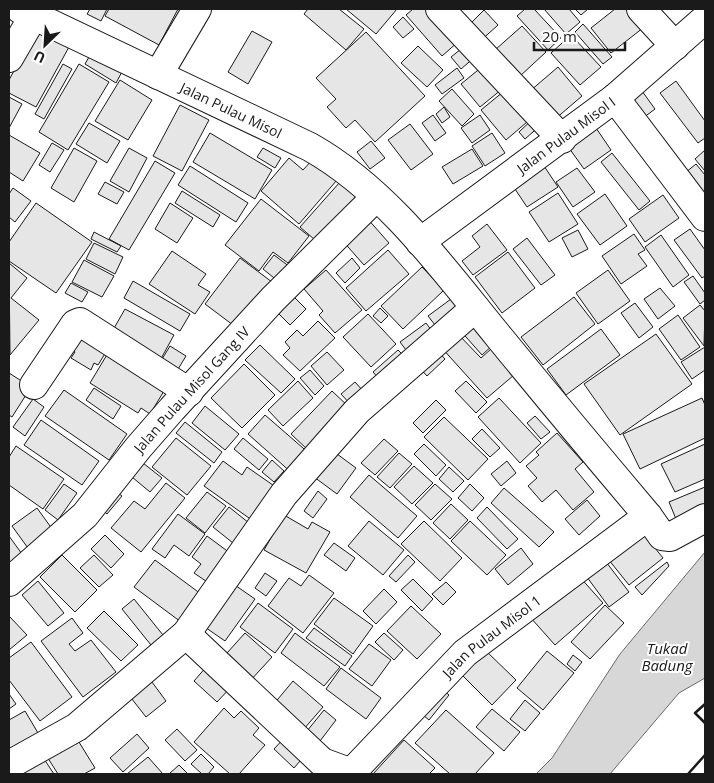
<svg xmlns="http://www.w3.org/2000/svg" width="714" height="783" font-family="'Open Sans',sans-serif">
	<rect width="100%" height="100%" fill="#fff"/>
	<!-- water -->
	<path fill="#d7d7d7" stroke="#6a6a6a" d="M705,552V678L679,693L610,774H536L552,758L620,654Z"/>
	<!-- building -->
	<path fill="#e6e6e6" stroke="#1a1a1a" d="M90,9H107L101,21L87,14Z
		M109,9H178L159,45L105,16Z
		M308,9H339L364,29L346,50L304,14Z
		M346,9H397L376,34Z
		M413,9H431L459,41L442,56L406,15Z
		M525,9H534L561,38L548,50L517,16Z
		M544,9H569L580,22L566,34Z
		M575,9H588L581,15Z
		M615,9H635L648,24L611,53L591,28Z
		M484,10L498,25L478,43L465,29Z
		M403,17L414,29L403,38L393,27Z
		M583,24L612,57L603,64L575,32Z
		M522,26L546,52L519,77L495,50Z
		M36,30L69,47L36,107L9,93V80Z
		M252,31L272,42L248,84L228,72Z
		M366,32L425,96L375,142L355,120L346,128L327,107L336,99L316,78Z
		M571,35L601,67L580,85L551,53Z
		M466,45L476,56L461,69L451,57Z
		M418,46L443,70L427,87L401,63Z
		M93,50L124,68L116,83L85,64Z
		M488,62L507,85L480,107L461,84Z
		M63,64L72,69L44,119L35,114Z
		M79,64L109,82L68,150L39,132Z
		M558,67L582,96L554,120L530,91Z
		M457,68L464,78L442,94L435,85Z
		M120,80L152,100L128,140L95,121Z
		M676,81L705,121V138L698,143L660,93Z
		M509,87L534,116L506,140L481,110Z
		M452,89L474,114L462,126L439,101Z
		M642,91L655,109L639,121L626,102Z
		M9,97L22,104L9,128Z
		M180,105L209,120L182,171L153,156Z
		M444,107L450,117L442,123L436,114Z
		M433,115L446,133L435,141L422,123Z
		M480,115L490,130L472,143L461,128Z
		M536,116L542,124L525,139L519,132Z
		M89,123L120,141L107,163L76,144Z
		M410,124L433,154L411,170L388,140Z
		M596,128L611,150L584,169L569,148Z
		M210,133L272,170L255,199L193,162Z
		M492,133L505,153L485,166L472,146Z
		M9,135L40,153L23,181L9,172Z
		M371,141L385,158L370,169L357,152Z
		M52,143L64,150L50,172L39,165Z
		M74,148L97,161L74,202L51,188Z
		M129,148L147,158L129,192L110,181Z
		M263,148L281,158L275,168L257,157Z
		M472,149L483,166L453,184L442,167Z
		M705,150V171L695,159Z
		M612,153L650,201L639,210L601,162Z
		M289,158L303,170L313,159L337,180L299,224L261,191Z
		M155,161L175,173L129,250L109,239Z
		M696,164L705,175V208L680,177Z
		M190,166L248,203L236,222L178,185Z
		M544,166L558,187L527,207L513,186Z
		M577,168L595,192L573,207L556,182Z
		M105,182L124,192L117,204L98,194Z
		M340,182L362,201L322,246L300,227Z
		M13,188L31,201L15,222L9,217V194Z
		M182,191L220,215L213,227L175,203Z
		M558,193L578,224L549,242L529,212Z
		M605,194L627,226L600,245L577,214Z
		M663,195L679,218L645,242L629,219Z
		M261,199L309,236L288,263L273,252L259,271L225,245Z
		M36,203L92,242L56,293L9,261V242Z
		M170,203L193,218L177,243L155,229Z
		M366,217L389,243L364,265L341,239Z
		M487,224L507,250L473,275L462,261L480,247L472,236Z
		M690,229L705,250V276L702,278L674,240Z
		M578,230L588,249L572,257L562,238Z
		M94,232L121,246L117,252L91,239Z
		M634,234L645,250L638,254L647,266L621,284L602,256Z
		M661,235L689,275L673,287L645,247Z
		M527,238L555,275L541,285L513,249Z
		M94,243L123,257L115,274L86,259Z
		M388,250L409,274L366,311L346,288Z
		M172,251L206,274L198,285L210,292L195,314L149,284Z
		M508,252L535,288L502,313L475,277Z
		M274,255L290,267L279,282L263,269Z
		M240,258L276,285L241,331L205,304Z
		M352,258L360,268L345,283L336,273Z
		M84,260L114,276L102,297L72,282Z
		M9,263L27,278L11,298L39,320L10,355Z
		M422,267L444,290L403,329L381,306Z
		M326,270L362,310L335,333L319,315L323,311L304,289Z
		M608,270L630,301L598,324L576,293Z
		M693,276L705,293V300L700,304L684,282Z
		M133,281L190,314L180,331L124,298Z
		M71,283L88,292L82,302L65,293Z
		M660,288L675,306L658,319L644,299Z
		M288,291L306,309L290,325L272,307Z
		M574,297L595,324L543,365L521,337Z
		M451,299L461,313L439,330L428,316Z
		M635,303L653,327L639,338L621,313Z
		M700,305L705,311L704,346L683,318Z
		M380,308L388,316L381,323L373,316Z
		M125,309L174,335L158,364L109,337Z
		M368,314L396,344L371,367L343,337Z
		M678,315L700,347L681,360L659,329Z
		M470,317L494,344L482,355L458,328Z
		M318,321L335,338L300,371L283,355L290,348L285,342L297,330L303,336Z
		M426,323L435,335L409,354L400,342Z
		M80,325L111,344L98,365L94,363L91,370L71,358L75,352L67,347Z
		M601,329L620,355L566,395L547,369Z
		M456,332L481,358L491,349L514,375L487,398L440,346Z
		M656,334L692,384L620,435L584,384Z
		M260,345L295,379L281,393L245,360Z
		M170,346L186,356L175,374L159,364Z
		M434,347L445,359L427,376L415,363Z
		M705,347V370L692,379L681,362Z
		M111,348L164,391L150,414L141,408L138,413L90,383Z
		M398,350L406,358L381,381L373,372Z
		M327,352L344,370L327,385L311,366Z
		M244,364L275,395L242,428L211,398Z
		M310,370L324,386L315,395L300,378Z
		M9,373L31,387L12,417L9,415Z
		M298,381L313,398L283,426L268,410Z
		M466,381L487,402L476,413L455,391Z
		M355,382L364,392L351,405L341,394Z
		M94,388L121,406L113,419L86,400Z
		M64,390L127,434L109,460L45,416Z
		M332,391L349,407L308,450L291,434Z
		M499,398L541,443L520,463L478,417Z
		M702,398L705,405V438L640,469L623,434Z
		M33,399L44,407L25,436L13,427Z
		M436,400L446,410L423,433L413,423Z
		M205,406L239,434L225,450L192,423Z
		M265,415L311,455L293,474L248,434Z
		M535,416L550,432L541,439L527,423Z
		M444,417L488,459L468,480L424,437Z
		M41,420L99,461L82,485L24,445Z
		M185,422L222,452L214,463L176,433Z
		M482,429L500,448L490,457L472,439Z
		M557,433L583,462L575,469L594,492L573,510L556,490L542,502L528,486L537,478L526,466L539,455L536,452Z
		M176,438L211,466L187,495L152,467Z
		M243,438L268,459L259,470L234,449Z
		M384,439L398,451L375,475L361,463Z
		M424,444L446,465L436,476L414,454Z
		M705,444V479L675,492L661,464Z
		M16,446L64,479L43,509L9,485V457Z
		M329,448L356,468L337,494L310,474Z
		M399,453L412,464L390,488L377,477Z
		M272,460L284,471L274,482L262,472Z
		M223,461L242,475L247,467L280,490L256,523L204,486Z
		M507,461L516,473L501,486L491,474Z
		M143,463L162,478L150,492L132,477Z
		M414,466L433,483L412,504L394,487Z
		M449,467L464,481L453,492L439,479Z
		M369,475L417,516L398,538L350,497Z
		M166,483L185,498L141,552L111,528L134,501L145,509Z
		M64,484L77,493L58,520L45,510Z
		M435,484L452,499L431,520L415,505Z
		M470,484L484,498L472,511L458,498Z
		M705,487V506L676,519L669,502Z
		M504,488L554,532L539,547L491,503Z
		M113,489L122,496L107,514L98,506Z
		M318,491L327,499L313,518L304,511Z
		M207,492L226,506L205,533L186,518Z
		M587,500L600,516L579,535L565,519Z
		M451,504L468,520L450,539L433,523Z
		M229,507L254,527L238,547L213,527Z
		M487,507L518,539L507,549L477,518Z
		M37,508L58,537L33,555L12,526Z
		M178,514L205,534L189,556L174,545L165,558L152,549Z
		M284,515L308,529L312,522L330,532L306,573L264,550Z
		M369,521L404,550L383,575L348,546Z
		M424,521L462,558L440,581L401,544Z
		M470,521L506,555L487,575L451,541Z
		M643,533L663,558L629,585L604,554Z
		M105,535L124,554L111,568L91,549Z
		M9,536L22,554L9,564Z
		M207,536L234,556L213,586L194,573L201,564L192,557Z
		M334,543L355,558L346,571L324,555Z
		M521,548L533,564L508,585L495,569Z
		M600,554L629,592L609,607L581,569Z
		M62,555L97,590L75,612L40,577Z
		M94,555L113,575L99,587L80,568Z
		M408,555L415,562L396,582L389,576Z
		M155,560L201,594L181,622L134,587Z
		M667,562L669,566L642,595L635,587Z
		M265,573L277,581L266,596L255,588Z
		M309,575L334,593L303,633L268,606L289,578L301,586Z
		M578,575L603,603L555,645L530,617Z
		M413,579L433,599L422,611L401,590Z
		M38,581L64,613L48,626L22,595Z
		M229,581L255,599L225,641L199,623Z
		M446,582L456,592L443,605L432,594Z
		M384,589L397,602L376,624L363,611Z
		M334,598L373,626L353,654L314,624Z
		M134,599L167,640L155,650L122,609Z
		M258,603L293,629L275,653L240,627Z
		M605,605L624,623L590,659L571,642Z
		M411,606L441,634L417,659L387,631Z
		M104,611L138,645L121,661L87,628Z
		M10,617L27,635L9,650V618Z
		M72,618L83,633L69,644L75,651L91,640L116,672L83,697L41,641Z
		M314,628L352,656L345,666L306,638Z
		M245,633L272,657L249,682L233,669L238,663L227,653Z
		M295,633L340,667L324,686L281,653Z
		M384,633L403,650L394,660L375,642Z
		M31,642L72,697L40,721L9,680V658Z
		M369,644L391,660L372,686L349,669Z
		M485,650L516,680L492,705L461,674Z
		M547,651L574,673L543,710L517,688Z
		M573,655L582,662L575,671L567,664Z
		M207,666L231,687L217,702L194,681Z
		M341,668L381,698L366,719L326,689Z
		M149,678L166,701L146,717L128,694Z
		M293,681L323,707L303,730L273,705Z
		M437,685L449,695L429,720L417,710Z
		M9,694L16,704L9,709Z
		M525,700L540,713L525,731L510,719Z
		M224,708L234,718L241,711L259,728L253,735L265,745L239,774H230L194,742Z
		M492,709L520,732L504,751L476,727Z
		M324,710L336,720L320,741L307,731Z
		M446,710L494,753L475,774H450L415,743Z
		M25,711L41,738L9,756V720Z
		M177,729L197,750L185,761L165,740Z
		M74,734L95,768L84,774H58L44,752Z
		M137,734L149,748L123,772L110,758Z
		M287,735L307,753L294,768L274,749Z
		M404,740L435,768L429,774H373Z
		M201,754L214,767L208,774H202L191,764Z
		M42,756L54,774H13Z
		M148,757L163,774H127Z
		M179,765L188,774H169Z"/>
	<g fill="none" stroke-linecap="round" stroke-linejoin="round">
		<defs>
			<g id="minor">
				<path id="s1" d="M20,9L310,147C388,191 444,270 499,337C548,397 598,457 648,516L662,536L670,537L705,518"/>
				<path d="M440,9L562,139"/>
				<path d="M641,9L675,46"/>
				<path d="M9,58L34,15"/>
				<path d="M158,75L197,9"/>
				<path d="M615,98L705,217"/>
				<path id="s2" d="M420,242L615,98L705,19"/>
				<path d="M34,385L75,324L80,322L189,392"/>
				<path id="s3" d="M9,582L85,515L138,448L172,409L273,299L376,197"/>
				<path d="M186,634L322,762L349,772"/>
				<path d="M9,765L77,727L186,634L284,494L357,411L475,308"/>
				<path id="s4" d="M350,774L465,653L648,516"/>
			</g>
		</defs>
		<!-- minor casing -->
		<use href="#minor" stroke="#1a1a1a" stroke-width="30"/>
		<!-- minor -->
		<use href="#minor" stroke="#fff" stroke-width="28"/>
		<!-- wall -->
		<path stroke="#1a1a1a" stroke-width="2.5" d="M705,704L695,713L705,723
			M688,774L705,755"/>
	</g>
	<g text-anchor="middle" dominant-baseline="central" stroke-width="4" stroke-linejoin="round" paint-order="stroke">
		<!-- street labels -->
		<g font-size="14" fill="#1a1a1a" stroke="#fff">
			<text stroke="none"><textPath href="#s1" startOffset="234">Jalan Pulau Misol</textPath></text>
			<text stroke="none"><textPath href="#s2" startOffset="181">Jalan Pulau Misol I</textPath></text>
			<text stroke="none"><textPath href="#s3" startOffset="266">Jalan Pulau Misol Gang IV</textPath></text>
			<text stroke="none"><textPath href="#s4" startOffset="198">Jalan Pulau Misol 1</textPath></text>
		</g>
		<!-- water labels -->
		<g font-size="15" font-style="italic" fill="#1a1a1a" stroke="#fff">
			<text x="667" y="648">Tukad<tspan x="667" dy="17">Badung</tspan></text>
		</g>
	</g>
	<!-- border -->
	<rect width="714" height="783" fill="none" stroke="#1a1a1a" stroke-width="20"/>
	<!-- north arrow -->
	<g transform="translate(45 45) rotate(205)" stroke="#ffffff" stroke-width="4" paint-order="stroke">
	<path d="M0-4L9 19L0 12L-9 19Z" fill="#1a1a1a"/>
	<text y="-8" font-size="14" font-weight="bold" text-anchor="middle" fill="#1a1a1a">U</text>
	</g>
	<!-- scale -->
	<path d="M534 42v8h91v-8" fill="none" stroke="#1a1a1a" stroke-width="2.5"/>
	<text x="542" y="42" font-size="15" fill="#1a1a1a" stroke="#ffffff" stroke-width="4" paint-order="stroke">20 m</text>
</svg>
